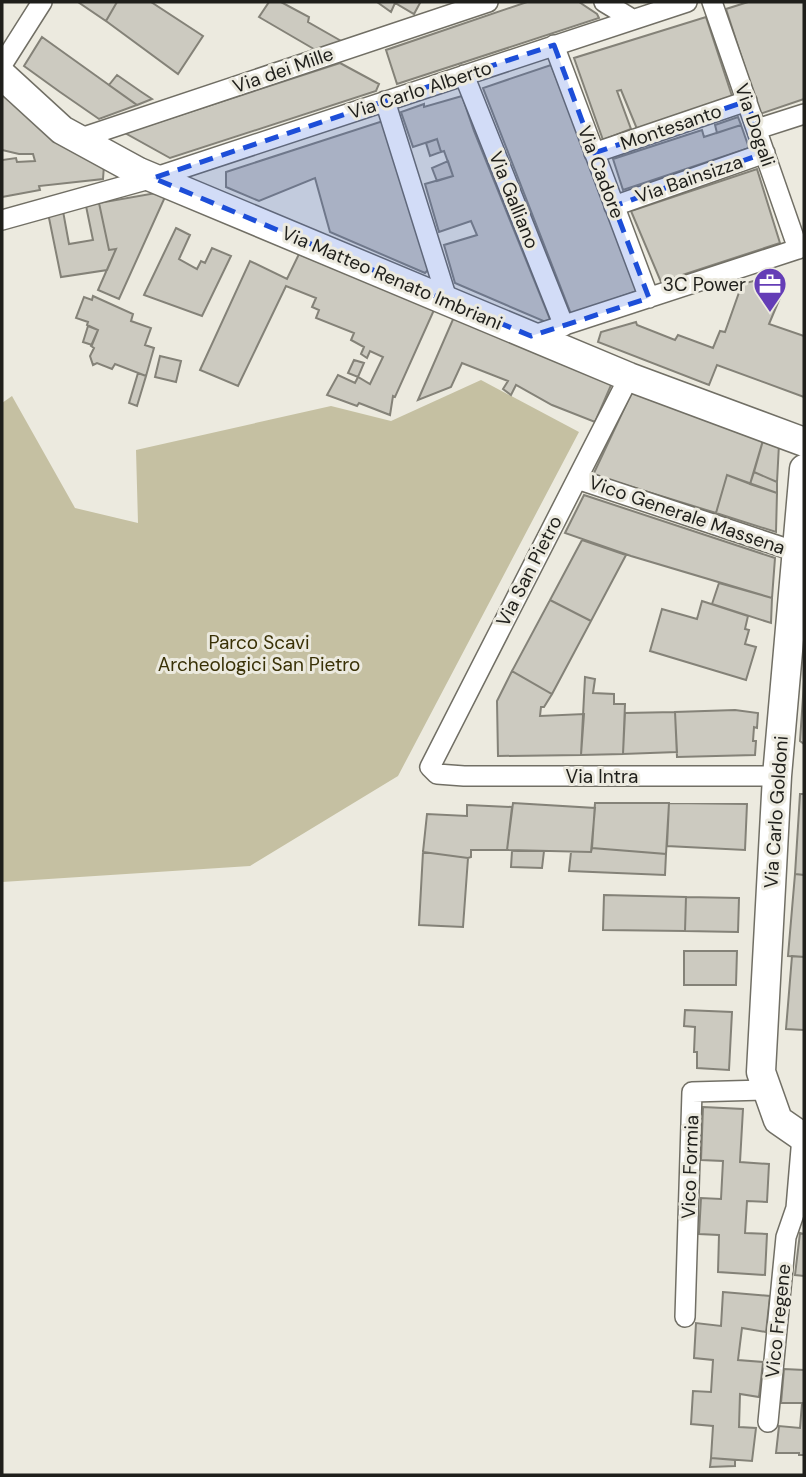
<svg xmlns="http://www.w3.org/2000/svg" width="806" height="1477" font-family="'DM Sans',sans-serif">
	<rect width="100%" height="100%" fill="#eceadf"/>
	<!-- green -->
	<path fill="#c5c0a2" d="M481,380L579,432L398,776L250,866L2,882V403L12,396L75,508L138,523L136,450L331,406L391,421Z"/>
	<!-- building -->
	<path fill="#cccac0" stroke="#848278" stroke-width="2" d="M78,2H117L106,21Z
		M117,2H151L203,36L178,74L106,21Z
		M269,2H281L309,17L308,22L343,42L319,52L259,17Z
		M377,2H419L420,3L414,14L395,3L391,12Z
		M527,2H579L597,14L599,18L397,84L386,50Z
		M748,2H804V99L760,114L726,9Z
		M706,17L733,99L637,129L621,90L617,91L631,129L603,140L574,58Z
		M42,37L109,85L137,105L99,119L60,92L24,66Z
		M340,63L379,84L376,91L170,158L125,133Z
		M551,65L640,290L571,314L483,88Z
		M117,75L140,91L152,99L137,105L109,85Z
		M2,95L57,137L104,165L103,179L39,186L40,190L2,197V160L16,158L17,162L35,161L33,154H19L2,150Z
		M462,96L474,131L551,322L548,323L455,283L444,245L477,235L471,221L439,232L425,184L453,176L444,151L441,152L437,139L413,147L401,112L424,104V107Z
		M738,117L741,125L717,133L715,125Z
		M383,121L429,269L425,273L330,232L315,178L259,201L226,187V172Z
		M741,125L749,148L623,190L613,159L702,130L704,137Z
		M437,139L441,152L430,156L426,143Z
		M448,161L453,176L437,181L432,168Z
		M757,169L780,243L661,282L631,211Z
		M156,193L165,197L119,299L98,290L116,249L109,250L99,203Z
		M99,203L109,250L116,249L107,270L61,277L48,213L63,211L69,244L93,240L86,206Z
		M176,228L190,235L179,259L197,269L201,261L205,263L212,248L231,256L202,316L144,295Z
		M299,254L434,310L395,397L393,396L390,415L359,403L357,406L327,395L338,375L355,383L358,377L370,384L383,357L370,351L367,358L361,354L364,347L351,340L354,333L316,318L319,310L312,307L316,298L286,286L238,386L200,370L250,261L287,279Z
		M761,279L779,285L776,291L782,293L769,324L804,336V397L717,365L709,385L598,342L601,332L636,322L637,325L675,340L678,335L713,348L720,331L725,332L742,284Z
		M93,296L133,314L131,321L151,328L145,345L154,348L146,376L115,364L112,369L97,363L93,365L90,356L94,348L91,346L98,330L87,325L88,322L76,318L84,297L92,300Z
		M454,317L612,383L595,422L552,405L516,385L511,395L503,389L508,381L462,363L451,387L418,400Z
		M88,326L98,330L92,345L83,342Z
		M160,356L181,361L176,382L155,377Z
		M354,360L364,363L358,377L348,373Z
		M138,373L146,376L137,406L129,403Z
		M632,392L764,437L750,484L727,475L716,513L593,475Z
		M764,437L779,444L777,482L754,472Z
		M754,472L777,482V493L750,484Z
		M727,475L777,493L776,532L716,513Z
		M584,495L775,558L772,598L631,556L565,533Z
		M582,540L626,555L591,621L550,600Z
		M719,583L772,598L771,623L712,604Z
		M550,600L591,621L552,694L512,671Z
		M702,601L748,616L745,629L749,630L745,644L756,647L746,680L650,651L662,609L697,619Z
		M512,671L552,694L544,707H541L540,716L584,714L581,755L498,756L497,701Z
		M585,677L595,679L593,693L614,694V704H625L623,754L581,755Z
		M804,682V744L800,741Z
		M735,710L758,713L757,728L754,727L753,741H756L755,755L677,757L675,712Z
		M675,712L677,752L623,754L625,713Z
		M800,794H804V875L795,874Z
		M513,803L595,808L591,852L507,850Z
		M595,803H669L666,854L592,848Z
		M669,803L747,804L745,850L667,846Z
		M467,805L512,807L507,850H471V857L468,858L423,852L427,814L467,816Z
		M592,848L666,854L665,875L569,871L571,852H591Z
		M512,851H544L542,868L511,867Z
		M423,852L468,858L463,927L419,925Z
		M795,874L804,875V957L788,956Z
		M604,895L686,897L685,931L603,930Z
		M686,897L739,898L738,932L685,931Z
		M684,951H737L736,985H684Z
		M792,956L804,957V1030L786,1029Z
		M685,1010L732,1012L729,1070L697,1068V1052H694L695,1027L684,1026Z
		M703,1107L743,1109L740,1162L769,1164L767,1202L747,1201L745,1233L767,1234L765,1275L718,1272L719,1235L699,1234L701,1198L721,1199L723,1161L701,1160Z
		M800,1233L804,1234V1276L795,1275Z
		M723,1292L770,1296L766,1332L742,1328L738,1360L763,1362L759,1397L740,1394L739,1427L756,1428L752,1461L711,1458L713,1426L691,1424L693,1391L711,1392L713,1360L694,1358L696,1323L721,1326Z
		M784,1369L804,1370V1455H799V1453H776L779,1426L800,1428L802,1403H781Z
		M711,1458L735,1460V1466L710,1467Z"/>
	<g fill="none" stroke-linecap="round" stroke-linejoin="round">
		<defs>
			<path id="street" d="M604,2L632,19
				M712,2L798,249
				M554,45L649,298
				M2,65L42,2
				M464,75L564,326
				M385,101L448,302
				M757,129L804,114
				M78,139L488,2
				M594,153L747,101
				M614,206L765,153
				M2,220L153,178L687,2
				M531,336L804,247
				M629,377L430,767L437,774L464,776H777
				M577,479L797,552
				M685,1317L692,1092L767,1090
				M768,1422L786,1237L796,1208L802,1137"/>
			<path id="secondary" d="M2,75L62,130L139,172L629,377L804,442
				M804,469L777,776L761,1072L778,1120L804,1138"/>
		</defs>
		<!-- street casing -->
		<use href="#street" stroke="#716f65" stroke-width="22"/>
		<!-- secondary casing -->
		<use href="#secondary" stroke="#716f65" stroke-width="31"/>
		<!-- street -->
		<use href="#street" stroke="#fff" stroke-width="19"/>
		<!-- secondary -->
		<use href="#secondary" stroke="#fff" stroke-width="28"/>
	</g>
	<!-- marked area -->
	<path fill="#1d4ed8" fill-opacity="0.2" stroke="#1d4ed8" stroke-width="5" stroke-dasharray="14 9" stroke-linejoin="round" d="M554,45L594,153L747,101L765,153L614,206L649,298L531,336L153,178Z"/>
	<!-- icons -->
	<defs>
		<symbol id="office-pin" viewBox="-11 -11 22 30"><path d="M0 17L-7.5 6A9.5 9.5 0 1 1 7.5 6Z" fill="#643db6" stroke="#eceadf"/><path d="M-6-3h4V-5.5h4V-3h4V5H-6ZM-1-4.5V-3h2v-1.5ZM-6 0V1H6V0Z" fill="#fff"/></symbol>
	</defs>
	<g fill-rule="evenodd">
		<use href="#office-pin" x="751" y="265" width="38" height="52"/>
	</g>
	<g text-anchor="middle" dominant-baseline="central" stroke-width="6" stroke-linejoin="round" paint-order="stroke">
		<!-- street labels -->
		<g font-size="19" fill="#1f1f1b" stroke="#eceadf">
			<text transform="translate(283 70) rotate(-19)">Via dei Mille</text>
			<text transform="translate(420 90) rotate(-18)">Via Carlo Alberto</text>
			<text transform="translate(755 125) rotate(71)">Via Dogali</text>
			<text transform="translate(671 127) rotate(-19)">Montesanto</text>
			<text transform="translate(601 172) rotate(69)">Via Cadore</text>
			<text transform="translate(689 179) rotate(-19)">Via Bainsizza</text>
			<text transform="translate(514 200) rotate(68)">Via Galliano</text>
			<text transform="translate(392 278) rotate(23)">Via Matteo Renato Imbriani</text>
			<text transform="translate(687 515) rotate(19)">Vico Generale Massena</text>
			<text transform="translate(529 571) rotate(-63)">Via San Pietro</text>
			<text x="602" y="776">Via Intra</text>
			<text transform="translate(776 812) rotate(-86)">Via Carlo Goldoni</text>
			<text transform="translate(690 1167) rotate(-88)">Vico Formia</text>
			<text transform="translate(778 1321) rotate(-84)">Vico Fregene</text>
		</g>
		<!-- poi labels -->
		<g font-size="19" fill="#1f1f1b" stroke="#eceadf" text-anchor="end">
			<text x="746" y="284">3C Power</text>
		</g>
		<!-- park labels -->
		<g font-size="19" fill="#393106" stroke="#eceadf">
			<text x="259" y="642">Parco Scavi<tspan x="259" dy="22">Archeologici San Pietro</tspan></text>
		</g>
	</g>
	<!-- border -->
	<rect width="806" height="1477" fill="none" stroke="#1f1f1b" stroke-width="7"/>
</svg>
